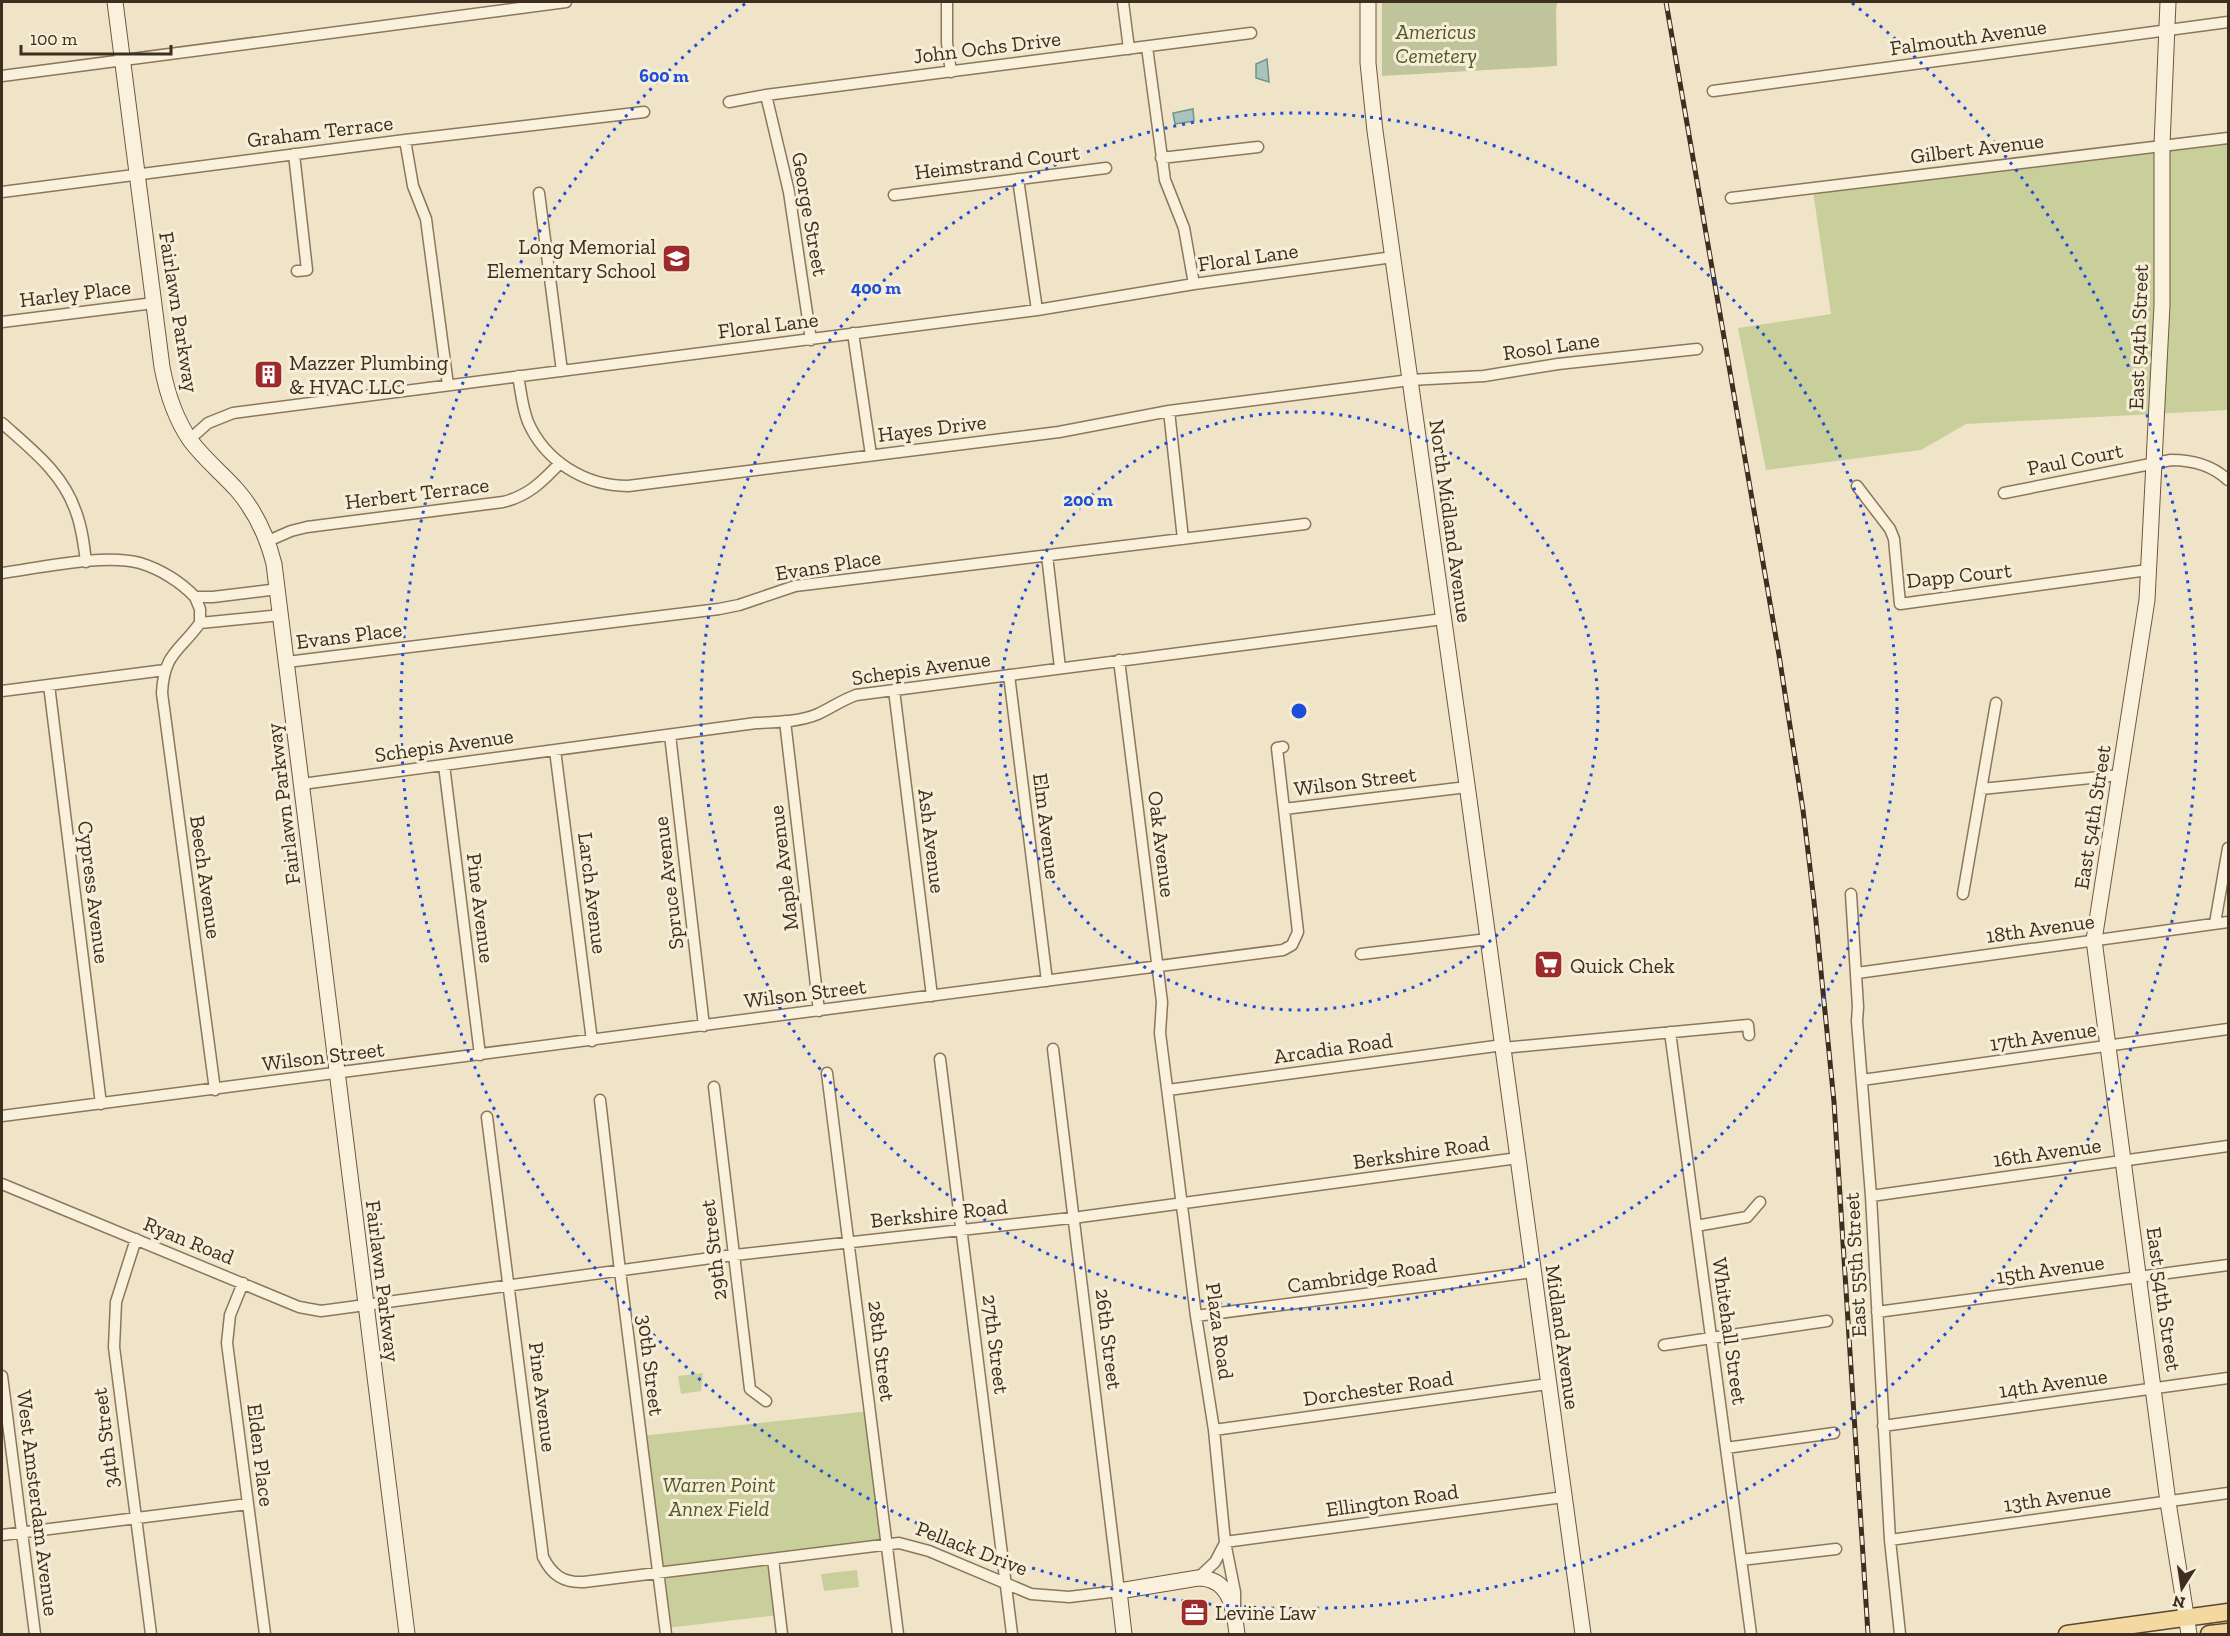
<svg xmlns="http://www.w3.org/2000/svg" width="2230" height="1636" font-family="'Zilla Slab',serif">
	<rect width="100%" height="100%" fill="#f0e4c8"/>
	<!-- green -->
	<path fill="#c9cf9b" d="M2228,142V410L1966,424L1921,450L1766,470L1738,328L1831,314L1813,191Z
		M703,1373L701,1391L681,1394L678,1376Z
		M870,1411L888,1544L773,1559L780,1615L666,1628L641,1436Z
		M857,1570L859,1587L824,1591L821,1574Z"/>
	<!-- cemetery -->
	<path fill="#bfc49a" d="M1382,2H1557L1556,12L1557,66L1382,76Z"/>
	<!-- water -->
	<path fill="#a9c4bc" stroke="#6f938a" stroke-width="1.5" d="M1267,59L1269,82L1256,78V64Z
		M1193,109L1194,121L1175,124L1173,113Z"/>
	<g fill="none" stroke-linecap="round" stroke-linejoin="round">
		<defs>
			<path id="street" d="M947,2V43L951,72
				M1123,2L1129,49
				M1147,47L1165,180L1184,228L1194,284
				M2,76L566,2
				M1713,91L2228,22
				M766,95L789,192L811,340
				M729,102L766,95L1251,33
				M405,140L413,186L426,219L448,385
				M294,154L307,270L297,271
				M1161,158L1258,147
				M1018,179L1037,310
				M2,192L405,140L644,112
				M539,193L562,371
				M894,195L1106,168
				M1731,198L2228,138
				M2,322L154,303
				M853,333L871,455
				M518,376C521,391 522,407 528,422C545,461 585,486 628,486L1059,432L1169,411L1410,380L1484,376L1558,364L1697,349
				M1169,411L1183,539
				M2,423C31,449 63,473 76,512C82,528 84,545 86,562
				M190,439L208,423L233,413L1037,310L1194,284L1393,257
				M1857,486L1890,529L1894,539L1900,604L2148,570
				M2004,493L2171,460C2193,460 2212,465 2228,480
				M268,541L291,531L307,527L503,502C528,496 542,482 560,463
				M1047,555L1060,668
				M2,573C39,568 105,553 140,563C160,569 181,582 195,597H213L278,589
				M195,597L200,609V623C179,652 164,653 162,693L215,1090
				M200,623L281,615
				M1119,660L1162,1002L1160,1033L1196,1316L1214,1430L1225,1542L1235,1592V1606
				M287,662L719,609L739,605L795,586L1305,524
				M1009,675L1047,981
				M49,685L101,1104
				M894,690L932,996
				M2,691L165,670
				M785,721L819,1011
				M670,735L704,1026
				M555,750L592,1041
				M444,765L480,1055
				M302,784L756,723C777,722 799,722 818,714C831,708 842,700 856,695L1443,619
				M1981,789L2120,775
				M1284,809L1467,787
				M1851,894L1858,1007L1857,1021L1871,1196L1890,1540L1900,1634
				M1963,894L1996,703
				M2215,923L2228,848
				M1361,954L1488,939
				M1857,973L2228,922
				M1670,1032L1751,1634
				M1503,1048L1748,1025L1749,1035
				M940,1059L1012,1634
				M827,1073L898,1634
				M1862,1080L2228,1029
				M714,1087L750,1389L766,1401
				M1168,1090L1503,1045
				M600,1100L620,1271L666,1634
				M2,1116L1283,950L1292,945L1298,932L1277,748L1283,747
				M487,1117L543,1557C552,1575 563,1583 584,1582L899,1543L929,1551L1031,1594L1069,1597L1119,1591L1053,1049
				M2,1184L299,1307L321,1311L726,1256L1080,1217L1518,1158
				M1871,1196L2228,1146
				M1696,1226L1747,1217L1760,1202
				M136,1239L116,1302L114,1347L151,1634
				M243,1283L230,1315L227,1343L265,1634
				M1877,1312L2228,1265
				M1196,1316L1533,1272
				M1664,1345L1827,1321
				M2,1376L35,1634
				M1883,1426L2228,1378
				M1214,1430L1548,1384
				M1726,1448L1834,1433
				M2,1535L248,1504
				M1890,1540L2228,1493
				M1225,1542L1564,1497
				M773,1559L782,1634
				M1741,1560L1836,1549
				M1198,1578L1215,1562L1225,1543"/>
			<path id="secondary" d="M115,2L162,367C167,393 175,418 190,440C204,459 222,473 237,490C256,512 267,536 274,564L407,1634
				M1368,2V63L1375,131L1468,792L1583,1634
				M2168,2L2162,145V305L2147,600L2094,940L2168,1502L2189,1634
				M1124,1634L1119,1591L1198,1578C1230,1578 1234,1608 1237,1634"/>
			<path id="primary" d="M2067,1634L2228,1612
				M2209,1634L2228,1632"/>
		</defs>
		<!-- street casing -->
		<use href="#street" stroke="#8d765c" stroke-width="13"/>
		<!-- secondary casing -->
		<use href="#secondary" stroke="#6f573f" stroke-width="17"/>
		<!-- primary casing -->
		<use href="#primary" stroke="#5b4430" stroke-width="19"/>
		<!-- street -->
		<use href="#street" stroke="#faf1dc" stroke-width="10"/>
		<!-- secondary -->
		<use href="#secondary" stroke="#faf1dc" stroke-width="15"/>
		<!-- primary -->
		<use href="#primary" stroke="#f3d9a0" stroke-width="16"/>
		<defs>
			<path id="rail" d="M1666,2L1779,655L1803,810L1814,901L1834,1102L1868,1634"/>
		</defs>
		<!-- rail casing -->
		<use href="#rail" stroke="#3d2e20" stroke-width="5"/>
		<!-- rail -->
		<use href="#rail" stroke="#f7eed8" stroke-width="3" stroke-dasharray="9" stroke-linecap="butt"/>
	</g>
	<!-- distance rings -->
	<g fill="none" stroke="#1d4ed8" stroke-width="3" stroke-dasharray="3 6">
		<circle cx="1299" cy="711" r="299"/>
		<circle cx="1299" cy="711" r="598"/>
		<path d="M1852 3A898 898 0 1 1 746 3"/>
	</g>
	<!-- icons -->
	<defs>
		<symbol id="school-square" viewBox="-11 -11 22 22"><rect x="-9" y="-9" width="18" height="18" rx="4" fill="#9e2a2b" stroke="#f7eed8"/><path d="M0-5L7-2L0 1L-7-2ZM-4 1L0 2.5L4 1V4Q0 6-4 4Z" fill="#fff"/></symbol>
		<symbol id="building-square" viewBox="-11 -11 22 22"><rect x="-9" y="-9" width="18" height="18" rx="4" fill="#9e2a2b" stroke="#f7eed8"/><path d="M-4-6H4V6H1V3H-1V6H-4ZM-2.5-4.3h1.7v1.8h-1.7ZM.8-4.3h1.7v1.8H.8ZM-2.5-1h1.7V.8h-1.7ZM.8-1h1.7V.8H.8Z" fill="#fff"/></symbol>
		<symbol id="supermarket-square" viewBox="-11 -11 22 22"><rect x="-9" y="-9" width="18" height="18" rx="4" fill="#9e2a2b" stroke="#f7eed8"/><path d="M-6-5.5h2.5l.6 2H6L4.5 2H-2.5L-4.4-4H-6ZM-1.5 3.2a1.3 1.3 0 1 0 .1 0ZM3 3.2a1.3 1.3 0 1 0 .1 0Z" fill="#fff"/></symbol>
		<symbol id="office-square" viewBox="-11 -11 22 22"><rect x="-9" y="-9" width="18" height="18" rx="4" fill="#9e2a2b" stroke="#f7eed8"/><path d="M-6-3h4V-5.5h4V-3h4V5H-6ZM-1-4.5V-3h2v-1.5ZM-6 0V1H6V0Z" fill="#fff"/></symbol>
	</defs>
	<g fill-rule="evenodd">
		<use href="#school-square" x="660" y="242" width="33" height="33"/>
		<use href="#building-square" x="252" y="358" width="33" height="33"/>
		<use href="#supermarket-square" x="1532" y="948" width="33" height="33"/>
		<use href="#office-square" x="1178" y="1596" width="33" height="33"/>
	</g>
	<g text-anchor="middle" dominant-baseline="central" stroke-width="6" stroke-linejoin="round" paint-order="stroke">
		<!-- park labels -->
		<g font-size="21" font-style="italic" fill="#4d5a26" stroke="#f7eed8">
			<text x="1436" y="31">Americus<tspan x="1436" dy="24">Cemetery</tspan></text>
			<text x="719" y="1484">Warren Point<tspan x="719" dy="24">Annex Field</tspan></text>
		</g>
		<!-- street labels -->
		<g font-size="21" fill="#3d2e20" stroke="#f7eed8">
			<text transform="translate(1968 37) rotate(-8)">Falmouth Avenue</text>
			<text transform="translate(987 47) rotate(-7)">John Ochs Drive</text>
			<text transform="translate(320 131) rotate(-7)">Graham Terrace</text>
			<text transform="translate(1977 148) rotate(-7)">Gilbert Avenue</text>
			<text transform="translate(997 162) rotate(-7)">Heimstrand Court</text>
			<text transform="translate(810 214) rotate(80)">George Street</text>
			<text transform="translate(1248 257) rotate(-8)">Floral Lane</text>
			<text transform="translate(75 293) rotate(-7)">Harley Place</text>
			<text transform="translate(179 312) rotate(81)">Fairlawn Parkway</text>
			<text transform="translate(768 325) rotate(-7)">Floral Lane</text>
			<text transform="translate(2138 337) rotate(-88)">East 54th Street</text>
			<text transform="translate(1551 346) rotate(-8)">Rosol Lane</text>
			<text transform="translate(932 428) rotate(-7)">Hayes Drive</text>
			<text transform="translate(2075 459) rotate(-11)">Paul Court</text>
			<text transform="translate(417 493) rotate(-7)">Herbert Terrace</text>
			<text transform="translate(1451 521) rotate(82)">North Midland Avenue</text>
			<text transform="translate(828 565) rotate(-9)">Evans Place</text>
			<text transform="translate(1959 575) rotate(-6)">Dapp Court</text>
			<text transform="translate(349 635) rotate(-7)">Evans Place</text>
			<text transform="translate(921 668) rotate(-8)">Schepis Avenue</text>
			<text transform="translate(444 745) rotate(-8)">Schepis Avenue</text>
			<text transform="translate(1355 781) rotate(-7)">Wilson Street</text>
			<text transform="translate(283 804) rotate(-97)">Fairlawn Parkway</text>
			<text transform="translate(2092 817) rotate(-81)">East 54th Street</text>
			<text transform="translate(1047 826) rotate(83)">Elm Avenue</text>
			<text transform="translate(932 841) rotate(83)">Ash Avenue</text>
			<text transform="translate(1162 844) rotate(83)">Oak Avenue</text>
			<text transform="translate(783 868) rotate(-97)">Maple Avenue</text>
			<text transform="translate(206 877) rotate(82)">Beech Avenue</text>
			<text transform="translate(668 883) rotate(-97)">Spruce Avenue</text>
			<text transform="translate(94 892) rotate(83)">Cypress Avenue</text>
			<text transform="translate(593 893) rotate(83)">Larch Avenue</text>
			<text transform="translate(481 908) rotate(83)">Pine Avenue</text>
			<text transform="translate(2040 928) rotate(-8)">18th Avenue</text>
			<text transform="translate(805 993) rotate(-7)">Wilson Street</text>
			<text transform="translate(2043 1036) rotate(-8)">17th Avenue</text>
			<text transform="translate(1333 1048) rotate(-8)">Arcadia Road</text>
			<text transform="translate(323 1056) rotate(-7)">Wilson Street</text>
			<text transform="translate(1421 1152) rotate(-8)">Berkshire Road</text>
			<text transform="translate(2047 1152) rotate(-8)">16th Avenue</text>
			<text transform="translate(939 1213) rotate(-6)">Berkshire Road</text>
			<text transform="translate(189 1240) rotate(22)">Ryan Road</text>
			<text transform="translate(713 1250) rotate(-97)">29th Street</text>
			<text transform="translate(1855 1265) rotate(-93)">East 55th Street</text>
			<text transform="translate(2050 1269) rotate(-8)">15th Avenue</text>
			<text transform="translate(1362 1275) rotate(-8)">Cambridge Road</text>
			<text transform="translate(383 1281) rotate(83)">Fairlawn Parkway</text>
			<text transform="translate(2164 1299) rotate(82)">East 54th Street</text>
			<text transform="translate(1220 1331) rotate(82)">Plaza Road</text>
			<text transform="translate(1730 1331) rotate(82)">Whitehall Street</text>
			<text transform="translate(1563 1337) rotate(82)">Midland Avenue</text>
			<text transform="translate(1109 1339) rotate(83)">26th Street</text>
			<text transform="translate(996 1344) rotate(83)">27th Street</text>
			<text transform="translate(882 1351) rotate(83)">28th Street</text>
			<text transform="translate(651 1365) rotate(83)">30th Street</text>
			<text transform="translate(2053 1383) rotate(-8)">14th Avenue</text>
			<text transform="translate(1378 1388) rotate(-8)">Dorchester Road</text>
			<text transform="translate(543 1397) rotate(83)">Pine Avenue</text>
			<text transform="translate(105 1438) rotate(-97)">34th Street</text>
			<text transform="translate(261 1455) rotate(83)">Elden Place</text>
			<text transform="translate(2057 1497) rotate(-8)">13th Avenue</text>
			<text transform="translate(1392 1500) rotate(-8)">Ellington Road</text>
			<text transform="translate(38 1503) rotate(83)">West Amsterdam Avenue</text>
			<text transform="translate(972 1548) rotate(21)">Pellack Drive</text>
		</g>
		<!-- poi labels -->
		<g font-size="21" fill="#3d2e20" stroke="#f7eed8" text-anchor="start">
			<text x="656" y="246" text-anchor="end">Long Memorial<tspan x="656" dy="24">Elementary School</tspan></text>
			<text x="289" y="362">Mazzer Plumbing<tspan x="289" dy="24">&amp; HVAC LLC</tspan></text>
			<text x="1570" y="965">Quick Chek</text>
			<text x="1215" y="1612">Levine Law</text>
		</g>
	</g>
	<circle cx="1299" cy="711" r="9" fill="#1d4ed8" stroke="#f7eed8" stroke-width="3"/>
	<g font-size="18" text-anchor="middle" font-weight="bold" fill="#1d4ed8" stroke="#f7eed8" stroke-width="6" stroke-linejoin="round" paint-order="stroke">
		<text x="664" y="82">600 m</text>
		<text x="876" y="294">400 m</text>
		<text x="1088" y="506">200 m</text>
	</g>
	<!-- border -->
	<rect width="2230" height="1636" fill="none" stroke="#3d2e20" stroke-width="6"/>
	<!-- north arrow -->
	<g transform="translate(2182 1588) rotate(192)" stroke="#f7eed8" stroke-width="4.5" paint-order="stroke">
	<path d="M0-4.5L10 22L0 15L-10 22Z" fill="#3d2e20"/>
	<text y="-9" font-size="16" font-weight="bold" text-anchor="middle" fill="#3d2e20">N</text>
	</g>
	<!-- scale -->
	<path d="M21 45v9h150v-9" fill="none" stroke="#3d2e20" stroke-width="3"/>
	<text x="30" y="45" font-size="18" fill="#3d2e20" stroke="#f7eed8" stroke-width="4.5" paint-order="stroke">100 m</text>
</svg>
